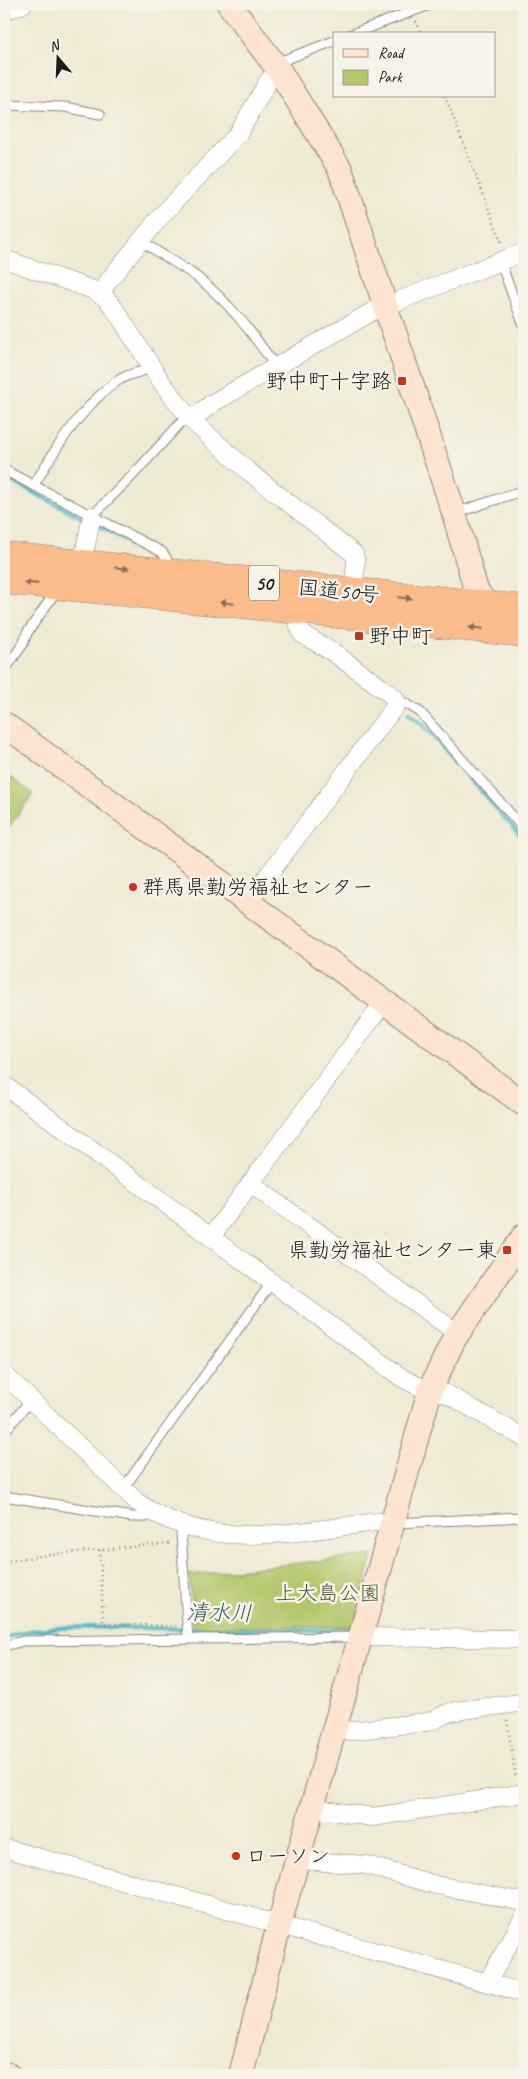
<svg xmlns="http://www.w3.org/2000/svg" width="528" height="2079" font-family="Caveat,'Klee One',sans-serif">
	<rect width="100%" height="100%" fill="#f7f3e8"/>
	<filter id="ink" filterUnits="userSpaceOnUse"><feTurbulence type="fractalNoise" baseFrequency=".02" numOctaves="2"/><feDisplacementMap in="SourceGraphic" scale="10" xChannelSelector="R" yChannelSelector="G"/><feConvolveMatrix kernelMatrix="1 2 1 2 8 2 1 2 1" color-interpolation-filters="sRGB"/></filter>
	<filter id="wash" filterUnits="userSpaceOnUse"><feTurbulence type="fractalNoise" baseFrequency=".0096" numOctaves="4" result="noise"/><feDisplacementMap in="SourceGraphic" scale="20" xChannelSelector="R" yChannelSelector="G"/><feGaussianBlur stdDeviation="1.12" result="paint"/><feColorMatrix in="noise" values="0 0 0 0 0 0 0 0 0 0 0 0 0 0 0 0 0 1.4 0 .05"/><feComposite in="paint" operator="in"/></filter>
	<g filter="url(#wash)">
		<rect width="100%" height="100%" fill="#efead3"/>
		<!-- green -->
		<path fill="#b4c76b" stroke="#687244" d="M4,772L33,794L4,834Z
			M373,1555L354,1627H193L189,1575Z"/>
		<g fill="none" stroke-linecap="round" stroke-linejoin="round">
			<!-- stream -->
			<path stroke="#4ebcc4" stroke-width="4.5" d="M4,477L87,520
				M94,523L148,551
				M409,713L422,724L524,840
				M4,1639C37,1623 106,1628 144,1628C214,1629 284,1631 353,1631"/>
		</g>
	</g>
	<g filter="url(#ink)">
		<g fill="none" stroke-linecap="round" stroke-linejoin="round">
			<defs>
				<path id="lane" d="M352,34L432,4
					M276,63L334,41
					M4,105L65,107L100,114
					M141,240C158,254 180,264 198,278C230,303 253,334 276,367
					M500,261L524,326
					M4,470L162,552L167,559V571
					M34,485C54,450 85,402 119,380C129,373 142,373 151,367
					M456,513L524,490
					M92,516L134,474L187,416
					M4,671L23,644L27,633L57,590
					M396,703H405L420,712L524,829
					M4,1432L31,1400
					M123,1489L272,1282
					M4,1496L132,1517H146L150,1511
					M395,1523L524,1517
					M183,1526L181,1533L188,1638
					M4,1646L23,1641L358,1637"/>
				<path id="street" d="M4,11L23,4
					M4,259L93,290L106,298L114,308L162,383L191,420L248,471L354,554L356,561L353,592
					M100,294L109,280L161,216L238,134L269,80L280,72
					M191,420L211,404L375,310L524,252
					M74,571L84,554L92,516
					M248,902L396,705V700L394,697L334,653L302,634L298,623L301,611
					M4,1085L402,1378L418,1386L447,1394L524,1438
					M250,1183L457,1333
					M211,1237L384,1002
					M4,1374L137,1502C210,1554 296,1531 378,1522L393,1523
					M361,1637L524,1639
					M335,1728L349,1731L427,1722C438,1720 443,1713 452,1712C476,1707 500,1707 524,1702
					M312,1808L373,1817L524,1793
					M4,1848L524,1993
					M298,1860L366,1865L436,1885L524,1902
					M487,1983L524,1917"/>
				<path id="secondary" d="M229,4L280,72L340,169L454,513L476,590L486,605L496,614
					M4,724L524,1104
					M4,2074L8,2075
					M241,2075L279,1925L430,1390L454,1339L524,1236"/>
				<path id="highway" d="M4,556L524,609
					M4,580L524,633"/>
			</defs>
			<!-- lane casing -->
			<use href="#lane" stroke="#868378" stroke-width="11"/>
			<!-- street casing -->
			<use href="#street" stroke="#868378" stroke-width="19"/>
			<!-- secondary casing -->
			<use href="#secondary" stroke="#868378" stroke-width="26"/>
			<!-- highway casing -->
			<use href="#highway" stroke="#868378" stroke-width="29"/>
			<!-- path -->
			<path stroke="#868378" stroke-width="2.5" stroke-dasharray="1 4" stroke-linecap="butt" d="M416,21L421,34
				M445,96L502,243
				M100,1550L103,1621L105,1624L176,1626
				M4,1562L46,1555L171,1543
				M507,1720L516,1778"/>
			<!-- lane -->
			<use href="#lane" stroke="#fff" stroke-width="9"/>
			<!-- street -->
			<use href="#street" stroke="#fff" stroke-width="18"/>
			<!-- secondary -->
			<use href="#secondary" stroke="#fde4d1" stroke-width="24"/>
			<!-- highway -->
			<use href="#highway" stroke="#fabc8b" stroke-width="28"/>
		</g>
		<!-- one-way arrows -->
		<defs><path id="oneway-solid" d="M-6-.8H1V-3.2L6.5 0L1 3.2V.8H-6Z" transform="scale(1.25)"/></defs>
		<g fill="#8b6c54">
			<use href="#oneway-solid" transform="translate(122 568) rotate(6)"/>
			<use href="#oneway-solid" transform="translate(31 583) rotate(-175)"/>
			<use href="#oneway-solid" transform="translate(405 598) rotate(6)"/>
			<use href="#oneway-solid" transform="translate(227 603) rotate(-174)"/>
			<use href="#oneway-solid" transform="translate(476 628) rotate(-174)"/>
		</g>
	</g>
	<!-- markers -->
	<g fill="#c8321e" stroke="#f7f3e8" stroke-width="2">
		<rect x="397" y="376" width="10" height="10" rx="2.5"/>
		<rect x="354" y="631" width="10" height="10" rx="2.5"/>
		<circle cx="133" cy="887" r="5"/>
		<rect x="502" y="1245" width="10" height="10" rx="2.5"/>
		<circle cx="236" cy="1856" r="5"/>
	</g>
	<g text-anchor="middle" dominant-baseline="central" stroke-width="5" stroke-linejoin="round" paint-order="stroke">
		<!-- shield labels -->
		<rect fill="#f7f3e8" stroke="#5e5c59" stroke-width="1" x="249" y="565.5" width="30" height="35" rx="4"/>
		<g font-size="20" font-weight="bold" fill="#1c1c1c">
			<text x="264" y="583">50</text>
		</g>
		<!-- poi labels -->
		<g font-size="21" fill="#1c1c1c" stroke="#f7f3e8" text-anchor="start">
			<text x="392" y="381" text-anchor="end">野中町十字路</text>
			<text x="369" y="636">野中町</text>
			<text x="143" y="887">群馬県勤労福祉センター</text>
			<text x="497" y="1250" text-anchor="end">県勤労福祉センター東</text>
			<text x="246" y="1856">ローソン</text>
		</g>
		<!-- street labels -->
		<g font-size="21" fill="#1c1c1c" stroke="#f7f3e8">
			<text transform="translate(339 591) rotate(6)">国道50号</text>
		</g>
		<!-- park labels -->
		<g font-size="21" fill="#515838" stroke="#f7f3e8">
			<text x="328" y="1593">上大島公園</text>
		</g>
		<!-- water labels -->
		<g font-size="22" font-style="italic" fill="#305c5f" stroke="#f7f3e8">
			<text transform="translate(219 1613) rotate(1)">清水川</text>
		</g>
	</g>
	<!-- margin -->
	<rect width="528" height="2079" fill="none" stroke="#f7f3e8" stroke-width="20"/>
	<!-- legend -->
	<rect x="333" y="32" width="162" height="65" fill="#f7f3e8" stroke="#9f9d96"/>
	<rect x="343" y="49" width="25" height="8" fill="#fde4d1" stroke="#9f9d96"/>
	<text x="378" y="58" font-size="15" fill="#1c1c1c">Road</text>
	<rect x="343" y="70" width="25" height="15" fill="#b4c76b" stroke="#9f9d96"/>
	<text x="378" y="82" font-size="15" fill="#1c1c1c">Park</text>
	<!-- north arrow -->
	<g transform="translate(58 58) rotate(341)" stroke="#f7f3e8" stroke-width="4" paint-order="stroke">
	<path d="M0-4L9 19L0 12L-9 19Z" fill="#1c1c1c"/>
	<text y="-8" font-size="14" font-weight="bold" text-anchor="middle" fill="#1c1c1c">N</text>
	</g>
</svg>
